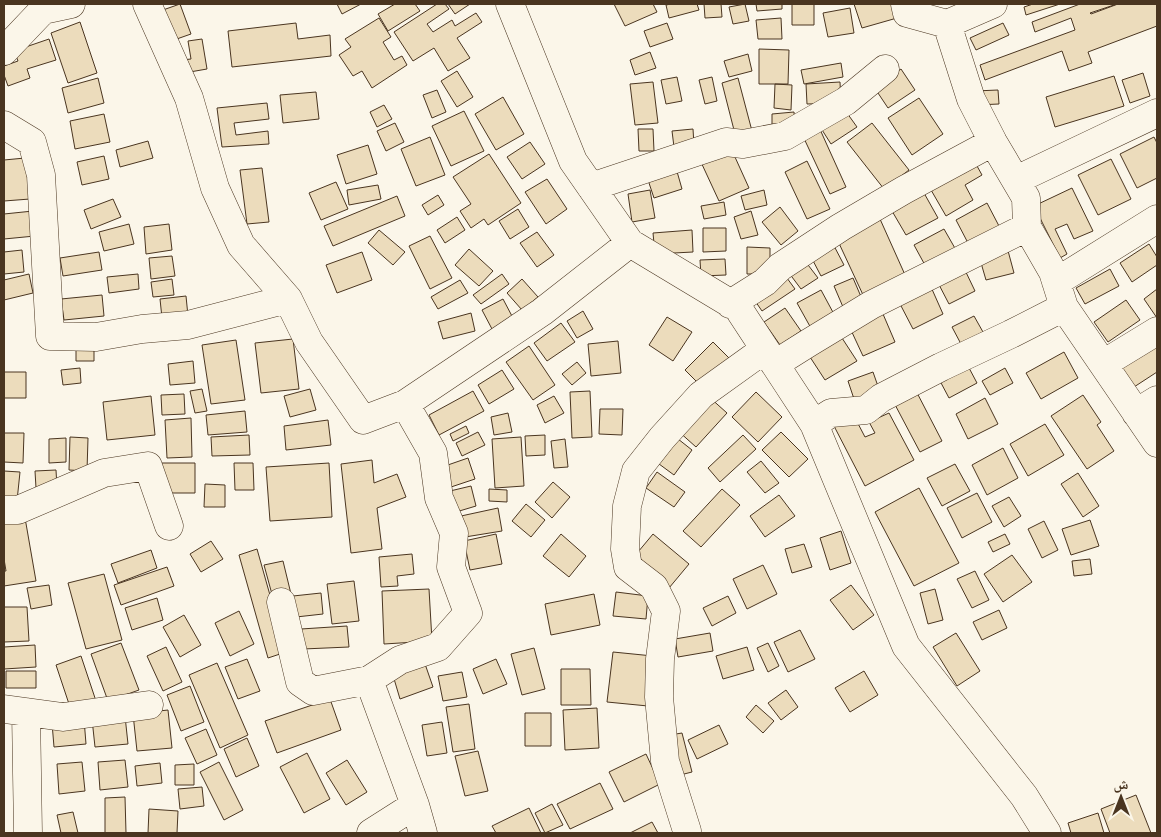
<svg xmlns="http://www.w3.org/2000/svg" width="1161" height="837" font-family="'Work Sans','Noto Naskh Arabic',sans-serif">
	<rect width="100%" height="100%" fill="#fbf6e9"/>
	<!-- building -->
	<path fill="#ecdcbc" stroke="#4a3520" d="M180,4L191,34L171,41L160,11Z
		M337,4H361L342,14Z
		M395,4H415L420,11L388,31L378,14Z
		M437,4H445L449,9L427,24L433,32L452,20L455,26L476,13L482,22L457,38L470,58L448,71L434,48L413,61L394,32Z
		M448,4H470L455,14Z
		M614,4H653L657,12L625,26Z
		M671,4H697L699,10L669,18L666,5Z
		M704,4H721L722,17L705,18Z
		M745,4L749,21L733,24L729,7Z
		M756,4H782V9L757,11Z
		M792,4H814V25H792Z
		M854,4H892L897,18L862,28Z
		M1033,4H1060L1026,15L1024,7Z
		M1080,4H1117L1090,13L1091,14L1118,4H1157V26L1088,52L1092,63L1069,71L1062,51L985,80L980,65L1075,30L1071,18L1035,32L1032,22Z
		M850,8L854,33L828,37L823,13Z
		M379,18L391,37L383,42L394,60L402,56L407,65L372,88L362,71L353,76L339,55L351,47L345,39Z
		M781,18L782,39H758L756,20Z
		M80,22L97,73L68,83L51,33Z
		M296,23L298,39L330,35L331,56L232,67L228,31Z
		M667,23L673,39L650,47L644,31Z
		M1003,23L1009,35L976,50L970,38Z
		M49,39L56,60L27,69L30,78L8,86L4,75V66L18,61L14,51Z
		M202,39L207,69L184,73L182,60L191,59L188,41Z
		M759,49L789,50L788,84H759Z
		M650,52L656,68L635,75L630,60Z
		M748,54L752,71L729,77L724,61Z
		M841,63L843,77L804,84L801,70Z
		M901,69L915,90L888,108L874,87Z
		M457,71L473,97L457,107L441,81Z
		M1143,73L1150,96L1130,103L1122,80Z
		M1114,76L1124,106L1055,127L1046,97Z
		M677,77L682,101L666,104L661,80Z
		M712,77L717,101L705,104L699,80Z
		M98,78L104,103L68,113L62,88Z
		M738,78L752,131L735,134L722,83Z
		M653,82L658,123L635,125L630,84Z
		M840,82L841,103L807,104L806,84Z
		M775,84L792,85L791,110L774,108Z
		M437,90L446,112L432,118L423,95Z
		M998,90L999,104L976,105L975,91Z
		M316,92L319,119L283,123L280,95Z
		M503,97L524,134L496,150L475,114Z
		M919,98L943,134L912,155L888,118Z
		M267,103L269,119L234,123L236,135L268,131L269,144L222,147L217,108Z
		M384,105L392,119L377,127L370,112Z
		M842,106L857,127L831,144L817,122Z
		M464,111L484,151L451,166L432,126Z
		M794,112L795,125L772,127V114Z
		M104,114L110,142L75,149L70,121Z
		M395,123L404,142L386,151L377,131Z
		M872,123L909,170L884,189L847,142Z
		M818,125L846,187L830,194L801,132Z
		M638,129H653L654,151H639Z
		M693,129L694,145L674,147L672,131Z
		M430,137L445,175L416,186L401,149Z
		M1154,137L1157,143V178L1137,188L1120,154Z
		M148,141L153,158L120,167L116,150Z
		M530,142L545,164L522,179L507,157Z
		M368,145L377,174L346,184L337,155Z
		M730,146L749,188L719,201L700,160Z
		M489,154L521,203L488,225L484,219L471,228L460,211L471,204L453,177Z
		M104,156L109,179L82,185L77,162Z
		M972,157L982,175L965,185L973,200L946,216L927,183Z
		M25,158L30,199L4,201V160Z
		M1111,159L1131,199L1098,215L1078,175Z
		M807,161L830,209L807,219L785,172Z
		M262,168L269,222L247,224L240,170Z
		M676,168L682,189L654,198L647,177Z
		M547,179L567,209L546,224L525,192Z
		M336,182L348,209L321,220L309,193Z
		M378,185L381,199L349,205L347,190Z
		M1072,188L1093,231L1074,239L1067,224L1055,229L1067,254L1060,258L1034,206Z
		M650,190L655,218L632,222L628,194Z
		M764,190L767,205L745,210L741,196Z
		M924,193L938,218L906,235L892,211Z
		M438,195L444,205L428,215L422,205Z
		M397,196L405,216L333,246L324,226Z
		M113,199L121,217L91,229L84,210Z
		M724,202L726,215L704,219L701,206Z
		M987,203L999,226L968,243L956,220Z
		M780,207L798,231L781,245L762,222Z
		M518,209L529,227L510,239L499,221Z
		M33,211L35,236L4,239V214Z
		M751,211L758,235L741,239L734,217Z
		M457,217L465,230L445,243L437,230Z
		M880,219L906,277L864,297L837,239Z
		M129,224L134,244L104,251L99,232Z
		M169,224L172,250L146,254L144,227Z
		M703,228H726V251L703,252Z
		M944,229L956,250L926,267L914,245Z
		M379,230L405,252L393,265L368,243Z
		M692,230L693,252L655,254L653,233Z
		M537,232L554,255L537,267L520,243Z
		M430,236L452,278L430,289L409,246Z
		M832,242L844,265L821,276L809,253Z
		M1149,244L1157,257V265L1132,282L1120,263Z
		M747,247L770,248V274H747Z
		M1007,247L1014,273L986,280L979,256Z
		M469,249L493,271L479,286L455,265Z
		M22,250L24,272L4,274V252Z
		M99,252L102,270L63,276L60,258Z
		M362,252L372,280L337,293L326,265Z
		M172,256L175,276L151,279L149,258Z
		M802,257L818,278L801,289L786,269Z
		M725,259L726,275L701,276L700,260Z
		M963,266L975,291L949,304L936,279Z
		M1110,269L1119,286L1085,304L1076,288Z
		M29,274L33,293L4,300V280Z
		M138,274L139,289L109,293L107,277Z
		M502,274L509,284L481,304L473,295Z
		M784,274L795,289L762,311L751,295Z
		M853,278L862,299L843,307L834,286Z
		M172,279L174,295L153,297L151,282Z
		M522,279L538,297L522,310L507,293Z
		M460,280L468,293L438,309L431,297Z
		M931,287L943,314L913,329L899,302Z
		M1157,289V318L1144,299Z
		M821,290L835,316L812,330L797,303Z
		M102,295L104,316L64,320L61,299Z
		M186,296L188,316L162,318L160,299Z
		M503,299L513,318L492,329L482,310Z
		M1126,300L1140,320L1108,342L1094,322Z
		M785,308L801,331L780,345L764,322Z
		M583,311L593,329L577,338L567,321Z
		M471,313L475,331L443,339L438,322Z
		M883,314L895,342L863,356L850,328Z
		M974,316L983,332L961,344L952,327Z
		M667,317L692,332L673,361L649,345Z
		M561,323L575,342L547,361L534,343Z
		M842,338L857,361L825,380L810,357Z
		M293,339L299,389L261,393L255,343Z
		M236,340L245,400L211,404L202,345Z
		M618,341L621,373L591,376L588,344Z
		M76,342H94V361H76Z
		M713,342L731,360L703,388L685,370Z
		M1154,345L1157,349V372L1134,387L1121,366Z
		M529,346L555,385L533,400L506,362Z
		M1064,352L1078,378L1041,399L1026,373Z
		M193,361L195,383L170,385L168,364Z
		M577,362L586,373L572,385L562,374Z
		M968,366L977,383L949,398L940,381Z
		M80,368L81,383L63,385L61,370Z
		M1005,368L1013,383L990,395L982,381Z
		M502,370L514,389L489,404L478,385Z
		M4,372H26V398H4Z
		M873,372L880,392L855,402L848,381Z
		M914,387L942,441L920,452L892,399Z
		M202,389L207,411L195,413L190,391Z
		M310,389L316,410L290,417L284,396Z
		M473,391L484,411L439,435L429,415Z
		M590,391L592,437L572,438L570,392Z
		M756,392L782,417L758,442L732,417Z
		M184,394L185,414L162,415L161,395Z
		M1083,395L1101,422L1097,425L1114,451L1087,469L1051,416Z
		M151,396L155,435L107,440L103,402Z
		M554,396L564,413L545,423L537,405Z
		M708,396L727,413L696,447L677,430Z
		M985,398L998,424L968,439L956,414Z
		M600,409H623L622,435L599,434Z
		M245,411L247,432L208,435L206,415Z
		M508,413L512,432L494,435L491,417Z
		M889,413L914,460L865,486L834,426L854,416L865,437L875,433L869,422Z
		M191,418L192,457L167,458L165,420Z
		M328,420L331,445L286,450L284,426Z
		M1045,424L1064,455L1028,476L1010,444Z
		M466,426L469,433L453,441L450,434Z
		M478,432L485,445L462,456L456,443Z
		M781,432L808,459L789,477L762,450Z
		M4,433H24L23,463L4,462Z
		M249,435L250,455L212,456L211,437Z
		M545,435V455L526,456L525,436Z
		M673,435L692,450L674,475L655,461Z
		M743,435L756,449L720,482L708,468Z
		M70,437L88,438L87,471L69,470Z
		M521,437L524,486L495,488L492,439Z
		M66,438V462L49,463V439Z
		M565,439L568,467L554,468L551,441Z
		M1003,448L1018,478L987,495L972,465Z
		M468,458L475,479L448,488L442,467Z
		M372,460L374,483L397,474L406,497L377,508L382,549L351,553L341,464Z
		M761,461L779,483L765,493L747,472Z
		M160,463H195V493H160Z
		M234,463H253L254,490H235Z
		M329,463L332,517L270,521L266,467Z
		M955,464L970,491L942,506L927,478Z
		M56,470L57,488H36L35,471Z
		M4,471L20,472L17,501L4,499Z
		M657,472L685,492L674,507L646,488Z
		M1078,473L1099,506L1083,517L1061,484Z
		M553,482L570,497L552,518L535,502Z
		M205,484L225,485V507H204Z
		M471,486L476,506L456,512L450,491Z
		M919,488L959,563L914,586L875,512Z
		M489,489L507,490V502L489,501Z
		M722,489L740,505L701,547L683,531Z
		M977,493L992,522L962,538L947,508Z
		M779,495L795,516L765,537L750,516Z
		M1009,497L1021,516L1004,527L992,506Z
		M526,504L545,520L531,537L512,521Z
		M498,508L502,531L465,537L461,516Z
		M24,512L36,581L4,586V571H6L4,559V516Z
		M1090,520L1099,546L1071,555L1062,529Z
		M1044,521L1058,550L1042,558L1028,529Z
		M841,531L851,563L830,570L820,538Z
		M496,534L502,564L470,570L464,541Z
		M561,534L586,556L569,577L543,556Z
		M653,534L689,564L669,588L633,558Z
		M1005,534L1010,544L993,552L988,542Z
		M211,541L223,559L201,572L190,554Z
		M804,544L812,567L792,573L785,549Z
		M257,549L286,652L268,658L239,555Z
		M151,550L157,568L118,583L111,564Z
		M412,554L414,574L397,576L398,586L381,587L379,557Z
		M1012,555L1032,582L1003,602L984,574Z
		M1090,559L1092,574L1074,576L1072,561Z
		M283,561L291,594L273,598L264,565Z
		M763,565L777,594L747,609L733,579Z
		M167,567L174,586L121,605L114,585Z
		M975,571L989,600L972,608L957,579Z
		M104,574L122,640L86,649L68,583Z
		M354,581L359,621L332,624L327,584Z
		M49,585L52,605L31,609L27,588Z
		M851,585L874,615L853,630L830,600Z
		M429,589L432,641L384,644L382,591Z
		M935,589L943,620L928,624L920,593Z
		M616,592L648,596L646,619L613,616Z
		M321,593L323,614L296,617L293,596Z
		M594,594L600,625L551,635L545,604Z
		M728,596L736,613L712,626L703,608Z
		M157,598L163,620L132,630L125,608Z
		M4,607H27L29,641L4,642Z
		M999,610L1007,628L982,640L973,622Z
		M239,611L254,644L230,656L215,623Z
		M184,615L201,645L180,657L163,627Z
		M347,626L349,647L303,649L301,629Z
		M800,630L815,659L788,672L774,642Z
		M710,633L713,651L678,657L675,639Z
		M956,633L980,671L957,686L933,647Z
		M121,643L139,690L108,701L91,654Z
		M768,643L779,666L768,672L757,648Z
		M35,645L36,667L4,669V647Z
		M166,647L182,682L163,691L147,656Z
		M747,647L754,670L723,679L716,656Z
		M534,648L545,689L522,695L511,654Z
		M613,652L653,656L648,706L607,702Z
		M81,656L96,701L71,710L56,665Z
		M247,659L260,691L238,699L225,667Z
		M496,659L507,684L483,694L473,669Z
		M424,661L433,687L400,699L392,672Z
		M217,663L248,735L220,748L189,675Z
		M561,669H590L591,705H561Z
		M6,671H36V688H6Z
		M864,671L878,695L850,712L835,688Z
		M462,672L467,697L443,701L438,676Z
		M190,686L204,722L181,731L167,695Z
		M786,690L798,707L781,720L768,703Z
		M330,699L341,730L277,753L265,721Z
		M469,704L475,749L453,752L446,707Z
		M756,705L774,721L763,733L746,717Z
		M597,708L599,748L565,750L563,710Z
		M168,710L172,748L137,751L133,714Z
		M525,713H551V746H525Z
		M125,716L128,744L95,747L92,719Z
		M84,719L86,744L54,747L52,723Z
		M442,722L447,753L427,756L422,725Z
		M719,725L728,744L697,759L688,740Z
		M206,729L217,755L197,764L185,738Z
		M682,733L692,772L680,775L670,735Z
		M247,738L259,766L236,777L224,749Z
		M478,751L488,791L465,796L455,756Z
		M307,753L330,799L304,813L280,767Z
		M646,754L660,784L624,802L609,772Z
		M125,760L128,787L100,790L98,762Z
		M347,760L367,792L346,805L326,773Z
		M82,762L85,791L59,794L57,764Z
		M219,762L243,810L224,820L200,772Z
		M160,763L162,783L137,786L135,766Z
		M194,764V785H175V765Z
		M600,783L613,809L570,829L557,804Z
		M202,787L204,806L180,809L178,789Z
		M1136,795L1151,833H1110L1101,809Z
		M125,797L126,833H105V798Z
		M552,804L563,825L545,833L535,813Z
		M529,808L541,833H496L492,826Z
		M149,809L178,811L177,833H148Z
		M73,812L78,833H61L57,815Z
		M1098,813L1104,833H1071L1068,823Z
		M652,822L658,833H630Z"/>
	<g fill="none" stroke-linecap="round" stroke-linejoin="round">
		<defs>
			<path id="street" d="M147,4L189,98L215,188L241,245L288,299L309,342L363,420L405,404
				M510,4L573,161L630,243L738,308L814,424L906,646L1024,796L1047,833
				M905,4L907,13L947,24
				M993,4L947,24L971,99L993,142L1026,198L1027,227L1053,272L1064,307L1157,443
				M4,51L43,10L71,4
				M4,125L32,142L41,175L50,336L96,337L142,329L188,325L288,299
				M1016,180L1157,113
				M591,187L726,142L743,144L785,136L846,101L885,69
				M1056,282L1157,219
				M730,304L765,282L780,267L841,227L904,190L993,142
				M775,364L810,342L871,305L1027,227
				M1103,364L1157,331
				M1136,413L1157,400
				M814,424L831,413L866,410L881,398L941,367L1011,334L1064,307
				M4,510H18L104,473L148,466L169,526
				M281,602L300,682L313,691L369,680
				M4,709L63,717L149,705
				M26,712L28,833
				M415,805L423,833
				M687,831L665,761L659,697L660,659L666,611L654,587L628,567L625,549L627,506L636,471L662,438L701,395L765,349
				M371,833L415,805L369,680L400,660L438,647L468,613L451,567L454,533L439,498L433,453L405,404L542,312L630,243"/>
		</defs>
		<!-- street casing -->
		<use href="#street" stroke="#4a3520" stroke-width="29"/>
		<!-- street -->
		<use href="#street" stroke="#fbf6e9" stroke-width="28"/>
	</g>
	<!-- border -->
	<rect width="1161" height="837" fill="none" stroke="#4a3520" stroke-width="10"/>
	<!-- north arrow -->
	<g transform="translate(1121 797)" stroke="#fbf6e9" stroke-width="4" paint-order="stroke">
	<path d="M0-4L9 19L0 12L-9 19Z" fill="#4a3520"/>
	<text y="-8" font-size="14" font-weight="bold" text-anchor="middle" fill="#4a3520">ش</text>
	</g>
</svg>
